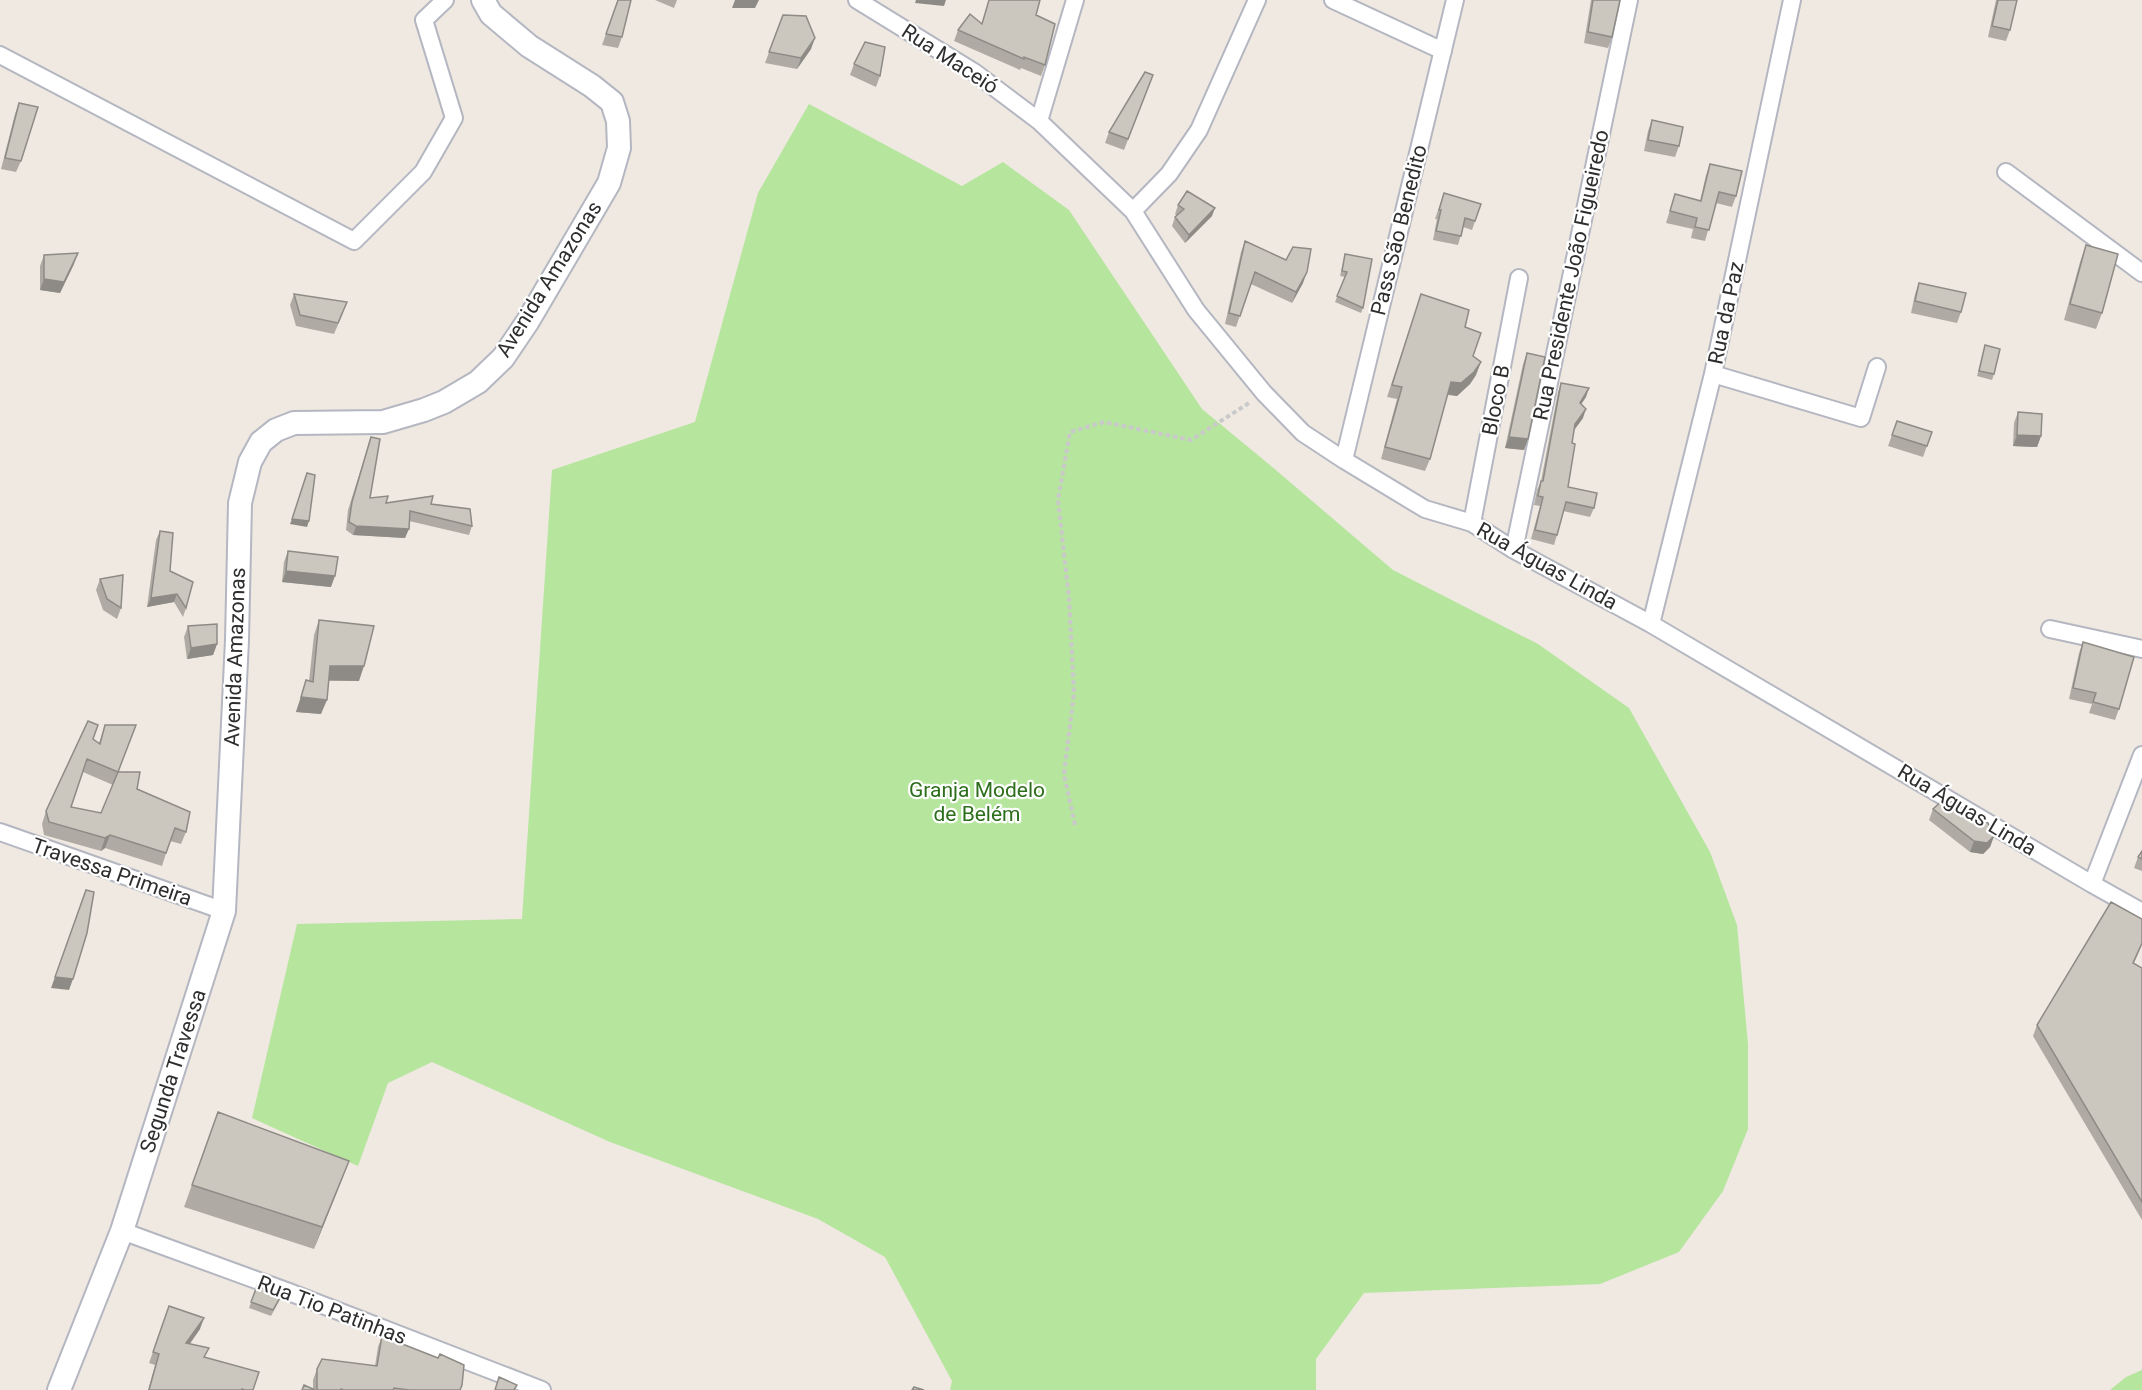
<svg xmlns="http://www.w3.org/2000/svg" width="2142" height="1390" font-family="Roboto,sans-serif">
	<rect width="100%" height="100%" fill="#efe9e1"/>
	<!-- green -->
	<path fill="#b6e59e" d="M809,104L962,186L1003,162L1069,210L1202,409L1277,471L1393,570L1538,644L1629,708L1710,852L1737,925L1748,1044V1129L1723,1191L1679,1252L1600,1284L1364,1293L1316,1359V1390H950L952,1381L885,1257L818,1219L610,1142L432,1062L388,1083L358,1166L252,1118L297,924L522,919L552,470L695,422L758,193Z
		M2142,1370V1390H2110L2126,1377Z"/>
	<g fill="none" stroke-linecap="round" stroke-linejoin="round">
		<defs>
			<path id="street" d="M857,0L974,72L1039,121L1133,211L1196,310L1264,393L1303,433L1344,460L1425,509L1472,523L1514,550L1651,624L2092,884L2142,912
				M1333,0L1443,51
				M0,55L354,241L423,172L454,118L424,20L445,0
				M1039,121L1075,0
				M2006,172L2142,273
				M1133,211L1169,174L1199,130L1257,0
				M1713,374L1861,418L1877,367
				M1344,460L1455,0
				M1472,523L1519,278
				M1514,550L1629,0
				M1651,624L1713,374L1792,0
				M2050,629L2142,649
				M0,832L224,911
				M2092,884L2142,755
				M122,1231L289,1292L542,1390"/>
			<path id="secondary" d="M59,1390L122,1231L224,911L237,640L240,503L250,462L261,442L276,430L294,423L383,422L424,410L444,402L478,382L503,358L528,321L609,183L619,148L618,121L612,102L592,86L529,46L491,14L483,0"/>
		</defs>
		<!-- street casing -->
		<use href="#street" stroke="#b4b7c1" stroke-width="20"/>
		<!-- secondary casing -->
		<use href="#secondary" stroke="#b4b7c1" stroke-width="26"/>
		<!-- path -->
		<path stroke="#c9c9c9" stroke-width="4" stroke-dasharray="4.5 3" stroke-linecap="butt" d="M1075,825L1064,774L1074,693L1069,598L1058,500L1070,432L1104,422L1191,440L1249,403"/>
		<!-- street -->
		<use href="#street" stroke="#fff" stroke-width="16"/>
		<!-- secondary -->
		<use href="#secondary" stroke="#fff" stroke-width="22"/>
	</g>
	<!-- wall -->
	<path fill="#afaba4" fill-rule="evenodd" d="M618,0L622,37L618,48L602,45Z
		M655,0H677L674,8Z
		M989,0H1040L1036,15L1045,65L1041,76L1021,68L1020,70L954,41L958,30L982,24Z
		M1591,0H1620L1612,37L1608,48L1584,43Z
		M1996,0H2017L2010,30L2006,41L1988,37Z
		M783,15L811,49L797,69L765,63Z
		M854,64L880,76L876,87L850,75Z
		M1153,75L1124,150L1105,143L1109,132Z
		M19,103L21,161L16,172L1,169L15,114Z
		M1652,120L1679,146L1675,157L1644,151L1648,131Z
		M1710,164L1736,196L1732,207L1716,203L1705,241L1691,238L1693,229L1666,223L1675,194L1700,201L1706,175Z
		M1444,193L1481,204L1472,230L1463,227L1458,245L1433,240L1437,219H1435Z
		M1178,205L1212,216L1185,243L1172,226L1175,217L1177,216L1175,214Z
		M1245,241L1286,260L1303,283L1292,303L1251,284L1236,327L1225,324L1241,252Z
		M2086,245L2102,313L2096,329L2064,320L2080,262Z
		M1345,254L1363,308L1361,313L1335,302L1345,277L1340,276Z
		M44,255L74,264L60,293L40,290V266Z
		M1919,283L1961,312L1957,323L1911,313L1915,294Z
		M294,294L343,313L334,334L296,326L290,305Z
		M1421,294L1465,327L1473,356L1476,375L1470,384L1457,396L1447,395L1430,459L1425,471L1381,459L1397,399L1387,397Z
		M1985,345L1994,374L1992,380L1977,376Z
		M1527,353L1528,439L1524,450L1505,448L1523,364Z
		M1561,383L1586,397L1581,404L1583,418L1574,430L1572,443L1568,487L1594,508L1590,517L1563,511L1557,535L1554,545L1531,539L1540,506L1534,505L1537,490L1541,481L1558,392Z
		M2018,412L2041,436L2037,447L2013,446L2014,423Z
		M1897,421L1932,432L1923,457L1888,446Z
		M371,437L370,498L386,503L431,504L472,526L469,535L409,521L405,538L353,535L346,530L348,510Z
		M160,531L170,571L186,608L183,617L174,602L147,607L156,540Z
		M288,551L331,587L282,582L284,562Z
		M100,579L121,608L117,619L103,610L96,590Z
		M319,620L359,681H328L321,714L296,712L306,680L309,681L314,635Z
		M188,626L217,644L213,655L187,659L184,637Z
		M2083,642L2119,709L2115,720L2089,713L2092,704L2069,699L2079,653Z
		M105,725L118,772L186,832L181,844L170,841L162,866L105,848L101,851L44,835L42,824L46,811L99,743ZM83,772L113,785L101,813L71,807Z
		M1933,809L1994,836L1990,847L1983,854L1970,852L1929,820Z
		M2142,851V871L2134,868L2138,857Z
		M2142,919V945L2134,963L2142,968V1220L2033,1036L2037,1025Z
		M218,1112L349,1161L314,1249L184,1207Z
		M257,1286L279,1301L271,1316L249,1308Z
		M169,1306L200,1329L190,1344L205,1358L253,1390H148L155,1365L149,1363Z
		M382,1336L460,1390H302L313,1389V1380L317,1369L375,1366L378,1347Z"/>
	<!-- shaded-wall -->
	<path fill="#8e8b86" d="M735,0H759L755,8H732Z
		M916,0H946L944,6L915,3Z
		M815,38L811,49L797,69L801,58Z
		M1215,208L1212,216L1185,243L1189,235Z
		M78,253L74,264L60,293L40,290L44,279Z
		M1307,272L1303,283L1292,303L1296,292Z
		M1481,362L1476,375L1470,384L1457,396L1446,394L1451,382Z
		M1589,388L1586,397L1576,412L1580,403Z
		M1586,409L1583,418L1572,433L1575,424Z
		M2017,435L2041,436L2037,447L2013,446Z
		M1509,437L1528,439L1524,450L1505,448Z
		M292,519L309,521L307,527L290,524Z
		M356,526L409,529L405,538L353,535Z
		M286,571L335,576L331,587L282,582Z
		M177,594L174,602L147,607L151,598Z
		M217,644L213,655L187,659L191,648Z
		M330,666H364L359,681L324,680Z
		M301,697L327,700L321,714L296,712Z
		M110,835L105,848L101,851L105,838Z
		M1994,836L1990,847L1983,854L1970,852L1974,841Z
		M55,977L73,979L69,990L51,988Z
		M349,1161L341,1182L314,1249L322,1227Z
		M204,1318L200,1329L182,1354L186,1343Z"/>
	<!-- building -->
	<path fill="#cbc7bf" stroke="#8e8b86" stroke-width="1.5" fill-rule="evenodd" d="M618,0H631L622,37L606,34Z
		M989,0H1040L1036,15L1055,24L1045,65L1024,57V59L958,30L970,14L982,24Z
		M1593,0H1620L1612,37L1588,32Z
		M1998,0H2017L2010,30L1992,26Z
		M783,15L806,16L815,38L801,58L769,52Z
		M865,42L885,47L880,76L854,64Z
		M1145,72L1153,75L1128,139L1109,132Z
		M19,103L38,107L21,161L5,158Z
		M1652,120L1683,127L1679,146L1648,140Z
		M1710,164L1742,171L1736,196L1719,192L1709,230L1695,227L1697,218L1670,211L1675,194L1701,201Z
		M1187,191L1215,208L1189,235L1175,217L1184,209L1178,205Z
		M1444,193L1481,204L1475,221L1465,218L1461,236L1436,231L1441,210H1439Z
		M1245,241L1286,260L1293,247L1311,249L1307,272L1296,292L1255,272L1240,316L1229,313Z
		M2086,245L2118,254L2102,313L2070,304Z
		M78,253L64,282L44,279V255Z
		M1345,254L1372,259L1363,308L1337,296L1347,272L1342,271Z
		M1919,283L1966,293L1961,312L1915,301Z
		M294,294L347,302L338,323L300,315Z
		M1421,294L1469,310L1465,327L1481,333L1473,356L1481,362L1474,372L1461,383L1451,382L1430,459L1385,447L1402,387L1392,385Z
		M1985,345L2000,349L1994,374L1979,371Z
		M1527,353L1545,357L1528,439L1509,437Z
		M1561,383L1589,388L1580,403L1586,409L1575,424L1572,443L1575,444L1568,487L1597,493L1594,508L1566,502L1557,535L1535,530L1543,497L1538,496L1541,481H1543Z
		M2018,412L2042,414L2041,436L2017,435Z
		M1897,421L1932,432L1927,446L1892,435Z
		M371,437L380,439L370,498L388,496L386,503L433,496L431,504L470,509L472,526L410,511L409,529L356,526L349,522L352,502Z
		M307,473L315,475L309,521L292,519Z
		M160,531L173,533L170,571L193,582L186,608L177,594L151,598Z
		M288,551L338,557L335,576L286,571Z
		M123,575L121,608L107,599L100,579Z
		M319,620L374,626L364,666H330L327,700L301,697L306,680L313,682Z
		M217,624V644L191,648L188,626Z
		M2083,642L2134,657L2119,709L2093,702L2096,693L2073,688Z
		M88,721L98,725L93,739L100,744L105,725H136L118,772H140L137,789L190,812L186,832L175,828L166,853L110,835L105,838L49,822L46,811ZM87,759L118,772L101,813L71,807Z
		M1942,801H1950L1988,823L1994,836L1987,843L1974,841L1933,809Z
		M2142,851V859L2138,857Z
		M86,890L94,892L87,933L73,979L55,977Z
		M2111,902L2142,919V943L2133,963L2142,968V1202L2037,1025Z
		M218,1112L349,1161L322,1227L192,1185Z
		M257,1286L281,1296L273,1310L251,1302Z
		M169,1306L204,1318L186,1343L209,1348L204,1357L259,1372L253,1390H245L242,1389V1390H149L159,1354L153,1352Z
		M382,1336L438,1358L440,1354L464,1365L462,1385L460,1390H409L394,1388L393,1390H344L341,1389V1390H317V1369L322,1359L377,1366Z
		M499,1377L517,1385L514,1390H495Z
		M304,1385L315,1390H302Z
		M914,1387L924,1390H912Z"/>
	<g text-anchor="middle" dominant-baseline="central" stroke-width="4.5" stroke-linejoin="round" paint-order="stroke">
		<!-- street labels -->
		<g font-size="21" fill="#2e2e2e" stroke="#fff">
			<text transform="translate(950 59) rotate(33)">Rua Maceió</text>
			<text transform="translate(1399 230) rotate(-76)">Pass São Benedito</text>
			<text transform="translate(1571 275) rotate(-78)">Rua Presidente João Figueiredo</text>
			<text transform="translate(549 279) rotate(-58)">Avenida Amazonas</text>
			<text transform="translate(1726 313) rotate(-78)">Rua da Paz</text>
			<text transform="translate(1496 400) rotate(-79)">Bloco B</text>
			<text transform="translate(1547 566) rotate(29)">Rua Águas Linda</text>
			<text transform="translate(235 657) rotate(-88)">Avenida Amazonas</text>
			<text transform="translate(1967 810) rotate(31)">Rua Águas Linda</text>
			<text transform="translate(112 872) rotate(19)">Travessa Primeira</text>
			<text transform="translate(173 1071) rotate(-72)">Segunda Travessa</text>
			<text transform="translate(332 1310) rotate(21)">Rua Tio Patinhas</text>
		</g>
		<!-- park labels -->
		<g font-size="21" fill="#2c6e1b" stroke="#fff">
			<text x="977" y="790">Granja Modelo<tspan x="977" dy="24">de Belém</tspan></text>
		</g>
	</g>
</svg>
